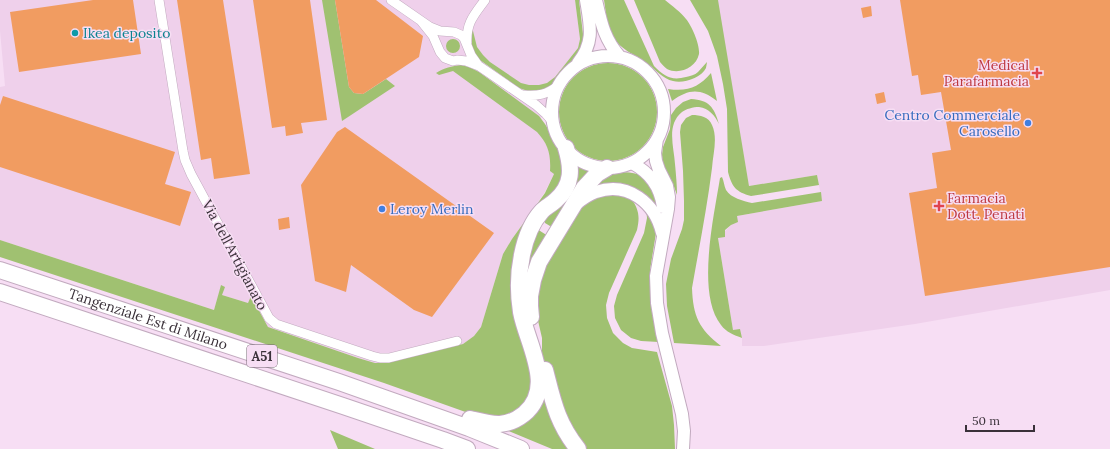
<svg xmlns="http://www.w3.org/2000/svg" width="1110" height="449" font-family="Lora,serif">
	<rect width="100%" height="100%" fill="#f7def4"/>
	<!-- built -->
	<path fill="#efd0eb" d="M0,0H575L580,39L578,48L555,77L537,131L544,140L549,151L551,161L550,171L554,174L545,192L512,239L503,254L481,327L474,336L463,344L386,363H375L358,358L268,327L251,297L248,303L222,295L221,286L214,310L0,240V87L5,86L0,31Z
		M717,0H1110V290L915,324L764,346H742V338L733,330L718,238L731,225L737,216L822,201L817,175L749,186Z"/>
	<!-- green -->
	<path fill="#a0c171" d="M322,0H335L349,87L354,93L363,94L386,79L395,86L342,121Z
		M575,0H579L583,34V45L574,62L566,69L551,86L541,91L531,92L519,88L480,60L474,53L471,43L472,27L477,47L483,55L490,62L521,83L529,85H539L547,83L555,77L578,48L580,39Z
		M604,0H624L654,66C664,76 671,81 686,77C690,76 695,75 698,72C701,69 704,65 707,62C707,63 706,68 706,68C701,78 683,84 673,81C663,79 656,70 648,64C634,53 620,51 611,33C606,23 606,11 604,0Z
		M634,0H665C672,6 681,12 686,19C692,26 700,45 699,54C696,68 679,75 667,69C664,67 662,64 660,62Z
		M690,0H718L749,186L817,175L819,185L751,196C736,192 732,187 728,172L727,109L723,84L717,56L708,31Z
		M446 46a7 7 0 1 1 14 0a7 7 0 1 1-14 0Z
		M559 112a49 49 0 1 1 98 0a49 49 0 1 1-98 0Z
		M461,65L469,67L479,72L539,116L545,124L563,154L565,181L523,237L535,386L519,412L488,420L384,383L0,257V240L214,310L221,285L225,287L222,295L248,303L251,296L268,327L358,358L375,363H386L463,344L474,336L481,327L503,254L512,239L545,193L554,174L550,171C551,154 548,144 537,132L453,71L439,75L436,73C444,68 452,66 461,65Z
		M711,73L717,101C700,88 689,89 672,101L668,89C688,92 699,87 711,73Z
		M691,99C709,100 714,107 719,124C715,116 709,108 699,107C693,107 686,109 682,112C666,125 674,147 675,164C676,175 677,185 677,195L673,184L663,165L662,155L663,147L670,129L671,115L676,108L683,102Z
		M692,115C700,115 709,117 712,125C718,138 713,154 712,168C707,208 699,248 692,288C693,316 699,329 721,346L674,343L667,306L666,284L671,259L682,229L684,220V201L683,171L680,132L681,125L686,118Z
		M574,162L582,167L589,171L554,225L550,226L545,223L544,217Z
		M618,172C652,172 652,183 660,212L650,200L589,190L605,175Z
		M722,177C724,181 724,186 726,190C731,198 743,201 752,203L821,192L822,201L737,216L738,222L731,225L725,230V237L718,238L733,330L740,329L742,338C734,335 726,332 721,325C696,294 714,216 720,178Z
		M613,193L631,198C639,210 640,216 637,230L609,293L606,305L607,318L613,333L623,343L632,348L657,352L672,406L674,425L675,449H582L555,399L542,355V338L536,312L535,297L543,269L575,214L590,199Z
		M646,207L651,214L656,233L650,270V292L652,313L659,342L641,341L631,338L621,330L615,318L614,306L617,295L644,233L647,218Z
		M537,229L548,236L527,276L524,272Z
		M544,391L571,449H552L506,430Z
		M330,430L375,449H338Z"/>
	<!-- building -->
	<path fill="#f19c61" d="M93,0H133L141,54L19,72L10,12Z
		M177,0H223L250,174L214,179L211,158L201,160Z
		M253,0H310L327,120L301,123L303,133L286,136L285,126L272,128Z
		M335,0H376L423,36L419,57L363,94L354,93L349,87Z
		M900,0H1110V267L925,296L909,193L937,188L932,153L951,150L941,92L921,95L918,75L912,76Z
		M871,6L872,16L863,18L861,8Z
		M884,92L886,102L877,104L875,94Z
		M3,96L175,152L165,184L191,192L180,226L0,167V105Z
		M345,127L494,233L432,317L414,310L351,265L346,292L315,281L301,185L337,132Z
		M289,217L290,228L279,230L278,219Z"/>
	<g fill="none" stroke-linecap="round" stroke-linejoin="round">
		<defs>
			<path id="street" d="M159,0L183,151L185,160L191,174L269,318L276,324L372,356L380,358H389L457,341
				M391,0L430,27L440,31L454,32L461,35L464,38L471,55L478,65
				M421,21L433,36L440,52L445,58L453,61L457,60L466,61L479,66L536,105L546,114L553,122
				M467,43C466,23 474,15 485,0
				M523,95C539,96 546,95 559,85"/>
			<path id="secondary" d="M596,0C601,22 604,39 620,57
				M552 112a56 56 0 1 1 112 0a56 56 0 1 1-112 0Z
				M578,63C595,42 590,25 586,0
				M657,139L655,153L656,161L659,170L667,186L669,197L668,209L656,276L657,303L662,333L682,414L684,431L683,449
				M632,163C650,173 660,186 663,207
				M575,205C581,200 588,195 596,192C628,181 655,203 662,233"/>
			<g id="highway">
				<path id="s1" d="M0,270L339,382L469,428L521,449"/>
				<path d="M0,292L343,406L443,440L467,449"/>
				<path d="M531,317L530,306V296L533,280L539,262L584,188L597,174L607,168"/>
				<path d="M545,370C553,401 557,423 578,449"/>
				<path d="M470,419C491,424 505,429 524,414C556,388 527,344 521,312C518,293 518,274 522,255C525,240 531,223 542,211C546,207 552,204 556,200C573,185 572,168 566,148"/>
			</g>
		</defs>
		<!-- street casing -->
		<use href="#street" stroke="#c2aabf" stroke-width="10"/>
		<!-- secondary casing -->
		<use href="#secondary" stroke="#c2aabf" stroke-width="14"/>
		<!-- highway casing -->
		<use href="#highway" stroke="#c2aabf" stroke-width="18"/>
		<!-- street -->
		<use href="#street" stroke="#fff" stroke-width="9"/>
		<!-- secondary -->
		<use href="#secondary" stroke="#fff" stroke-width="12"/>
		<!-- highway -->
		<use href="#highway" stroke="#fff" stroke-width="16"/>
	</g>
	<!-- markers -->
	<circle fill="#0f9aa8" stroke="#f7def4" stroke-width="1.5" cx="75" cy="33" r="4"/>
	<g fill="#e0444e" stroke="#f7def4" stroke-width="1.5">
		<path d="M1035 67h4v4h4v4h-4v4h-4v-4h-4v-4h4z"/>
		<path d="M937 200h4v4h4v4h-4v4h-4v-4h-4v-4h4z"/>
	</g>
	<g fill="#3f7fe0" stroke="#f7def4" stroke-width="1.5">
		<circle cx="1028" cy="123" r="4"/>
		<circle cx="382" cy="209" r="4"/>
	</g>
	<g text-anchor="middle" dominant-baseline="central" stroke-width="3" stroke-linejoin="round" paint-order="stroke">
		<!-- shield labels -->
		<rect fill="#f7def4" stroke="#736571" stroke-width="1" x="247" y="345" width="30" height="22" rx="3"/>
		<g font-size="13" font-weight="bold" fill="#3a3139">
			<text x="262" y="356">A51</text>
		</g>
		<!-- culture labels -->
		<g font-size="14" fill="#0d838f" stroke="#f7def4" text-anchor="start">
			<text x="83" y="33">Ikea deposito</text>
		</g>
		<!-- health labels -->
		<g font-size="14" fill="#be3a42" stroke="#f7def4" text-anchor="end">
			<text x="1029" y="65">Medical<tspan x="1029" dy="16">Parafarmacia</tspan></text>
			<text x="947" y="198" text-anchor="start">Farmacia<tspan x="947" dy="16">Dott. Penati</tspan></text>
		</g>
		<!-- shop labels -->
		<g font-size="14" fill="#366cbe" stroke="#f7def4" text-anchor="end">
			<text x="1020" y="115">Centro Commerciale<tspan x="1020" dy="16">Carosello</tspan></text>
			<text x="390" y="209" text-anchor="start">Leroy Merlin</text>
		</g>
		<!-- street labels -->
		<g font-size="14" fill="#3a3139" stroke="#f7def4">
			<text transform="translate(235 255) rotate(62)">Via dell'Artigianato</text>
			<text stroke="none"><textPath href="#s1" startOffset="156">Tangenziale Est di Milano</textPath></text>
		</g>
	</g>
	<!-- scale -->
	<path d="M966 425v6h68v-6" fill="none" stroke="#3a3139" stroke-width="2"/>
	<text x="972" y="425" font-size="12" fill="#3a3139" stroke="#f7def4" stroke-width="3" paint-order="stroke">50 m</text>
</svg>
